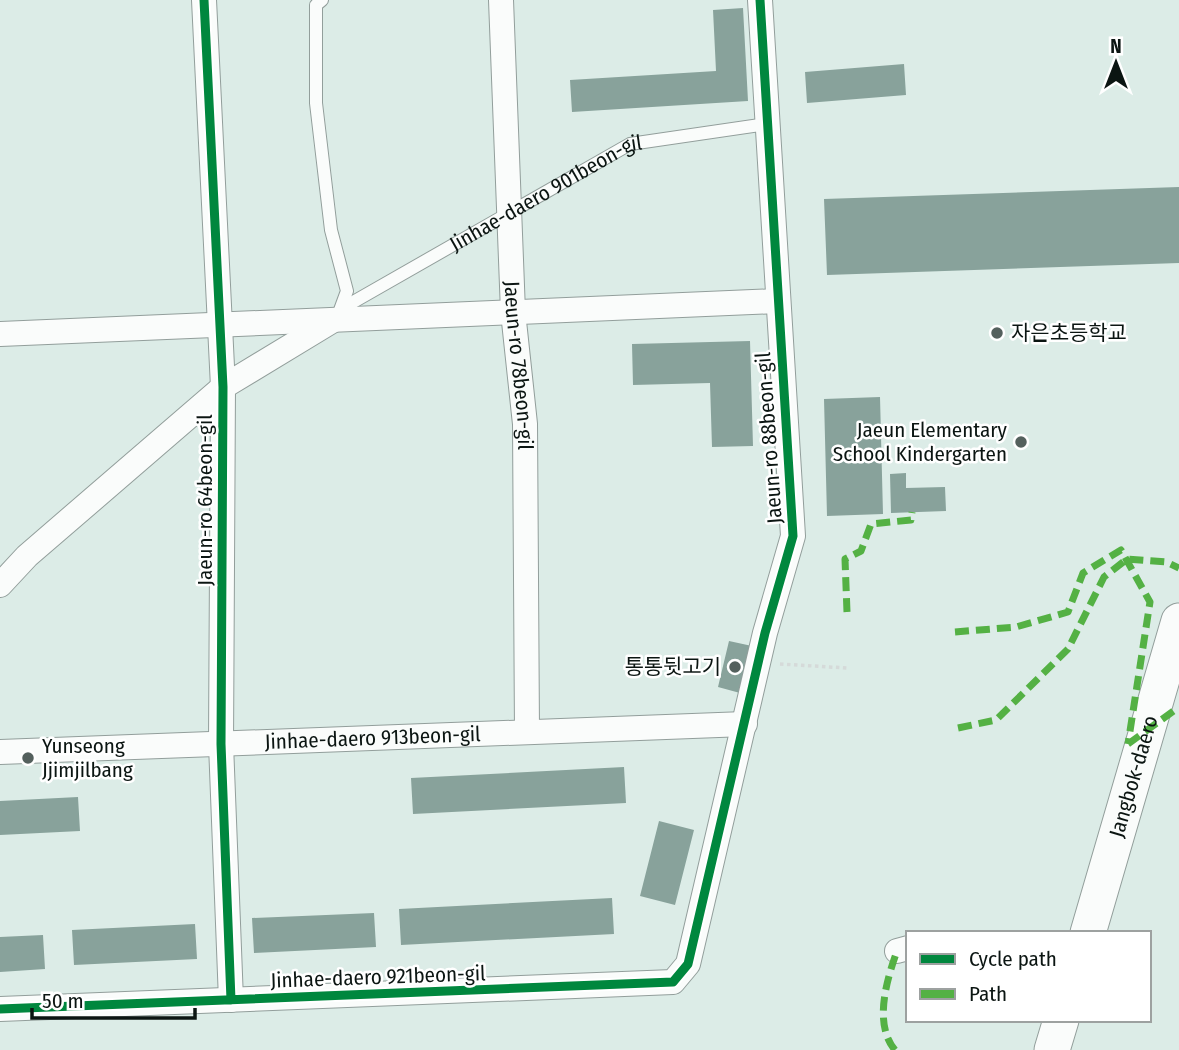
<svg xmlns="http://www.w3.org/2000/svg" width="1179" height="1050" font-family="'Fira Sans Condensed','Noto Sans KR',sans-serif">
	<rect width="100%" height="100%" fill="#dcece7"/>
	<!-- building -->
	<path fill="#88a29b" d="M743,8L748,101L572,112L570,80L716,71L713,10Z
		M904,64L906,95L807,103L805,72Z
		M1179,187V263L827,275L824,199Z
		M750,341L753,446L712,447L710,383L633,385L632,344Z
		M880,397L883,514L827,516L824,399Z
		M906,473V488L945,487L946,511L891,513L890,474Z
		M729,641L752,646L740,693L718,687Z
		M624,767L626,803L413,814L411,778Z
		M78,797L80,831L0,835V801Z
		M659,821L694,830L675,905L640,896Z
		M612,898L614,934L401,945L399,909Z
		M374,913L376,947L254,953L252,918Z
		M195,924L197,959L74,965L72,930Z
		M43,935L45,969L0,972V937Z"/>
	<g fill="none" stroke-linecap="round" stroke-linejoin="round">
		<defs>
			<g id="lane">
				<path d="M322,0L316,5V103L331,230L347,291L340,310"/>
				<path id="s1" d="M341,309L630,144L767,124"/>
			</g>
			<g id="street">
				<path d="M204,0L223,387L221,744L231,1000"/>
				<path id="s2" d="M501,0L513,312L525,424L527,732"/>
				<path d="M0,334L777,301"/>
				<path d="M0,585L27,556L223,387L332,321"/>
				<path id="s3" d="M0,752L745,724"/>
				<path d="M897,951L908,948"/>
				<path d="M0,1009L673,982L688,964L765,633L793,536L760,0"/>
			</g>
			<g id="secondary">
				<path id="s4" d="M1088,933L1179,621"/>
				<path d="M1052,1050L1061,1020"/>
			</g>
		</defs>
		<!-- lane casing -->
		<use href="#lane" stroke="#929e9b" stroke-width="14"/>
		<!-- street casing -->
		<use href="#street" stroke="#929e9b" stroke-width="26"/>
		<!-- secondary casing -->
		<use href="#secondary" stroke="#929e9b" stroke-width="37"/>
		<!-- path -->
		<path stroke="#d5dad9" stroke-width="3.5" stroke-dasharray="3.5 3.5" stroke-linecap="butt" d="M780,664L847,668"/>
		<!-- lane -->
		<use href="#lane" stroke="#fafcfb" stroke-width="12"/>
		<!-- street -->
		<use href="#street" stroke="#fafcfb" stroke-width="24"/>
		<!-- secondary -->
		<use href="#secondary" stroke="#fafcfb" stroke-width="35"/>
		<!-- quiet -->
		<path stroke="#54b144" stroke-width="7" stroke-dasharray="14 7" stroke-linecap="butt" d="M847,612L845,559L861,551L871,524L911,520L912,512
			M955,632L1016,627L1068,612L1083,573L1121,550L1150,602L1128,744
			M958,728L996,720L1068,649L1104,577L1127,559L1166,562L1179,568
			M1128,744L1179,707
			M895,1050C873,1024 887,979 897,951"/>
		<defs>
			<path id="cycleway" d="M204,0L223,387L221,744L231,1000
				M0,1009L673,982L688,964L765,633L793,536L760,0"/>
		</defs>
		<!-- cycleway casing -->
		<use href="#cycleway" stroke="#fff" stroke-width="13"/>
		<!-- cycleway -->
		<use href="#cycleway" stroke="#00873e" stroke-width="9"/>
	</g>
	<!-- markers -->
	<g fill="#54605d" stroke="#fff" stroke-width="2.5">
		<circle cx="997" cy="333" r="7"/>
		<circle cx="1021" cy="442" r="7"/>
		<circle cx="735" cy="667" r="7"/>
		<circle cx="28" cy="758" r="7"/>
	</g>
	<g text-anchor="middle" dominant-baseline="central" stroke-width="5" stroke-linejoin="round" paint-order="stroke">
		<!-- street labels -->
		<g font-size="21" fill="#0b1512" stroke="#fff">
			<text stroke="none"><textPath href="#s1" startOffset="236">Jinhae-daero 901beon-gil</textPath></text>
			<text stroke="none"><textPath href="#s2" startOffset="366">Jaeun-ro 78beon-gil</textPath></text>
			<text transform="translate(769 438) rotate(-94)">Jaeun-ro 88beon-gil</text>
			<text transform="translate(205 500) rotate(-90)">Jaeun-ro 64beon-gil</text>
			<text stroke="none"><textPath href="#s3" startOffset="373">Jinhae-daero 913beon-gil</textPath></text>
			<text stroke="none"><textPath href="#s4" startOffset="163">Jangbok-daero</textPath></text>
			<text transform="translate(378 977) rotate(-2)">Jinhae-daero 921beon-gil</text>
		</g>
		<!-- poi labels -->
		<g font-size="21" fill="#0b1512" stroke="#fff" text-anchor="start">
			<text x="1011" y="333">자은초등학교</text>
			<text x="1007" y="430" text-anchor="end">Jaeun Elementary<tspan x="1007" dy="24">School Kindergarten</tspan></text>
			<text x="721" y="667" text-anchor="end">통통뒷고기</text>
			<text x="42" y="746">Yunseong<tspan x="42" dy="24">Jjimjilbang</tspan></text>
		</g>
	</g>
	<!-- legend -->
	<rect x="906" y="931" width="245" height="91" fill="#ffffff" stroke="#9da1a0" stroke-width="2"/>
	<rect x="920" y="954" width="35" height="10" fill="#00873e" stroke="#9da1a0" stroke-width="2"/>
	<text x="969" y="966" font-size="21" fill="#0b1512">Cycle path</text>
	<rect x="920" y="989" width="35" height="10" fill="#54b144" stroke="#9da1a0" stroke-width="2"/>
	<text x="969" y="1001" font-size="21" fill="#0b1512">Path</text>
	<!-- north arrow -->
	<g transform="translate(1116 63)" stroke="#ffffff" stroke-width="5" paint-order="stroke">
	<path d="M0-5L12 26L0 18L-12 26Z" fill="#0b1512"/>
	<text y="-10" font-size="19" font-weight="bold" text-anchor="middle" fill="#0b1512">N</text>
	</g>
	<!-- scale -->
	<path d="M32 1008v10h163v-10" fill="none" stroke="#0b1512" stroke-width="3.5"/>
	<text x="42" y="1008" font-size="21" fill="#0b1512" stroke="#ffffff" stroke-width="5" paint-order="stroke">50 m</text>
</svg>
